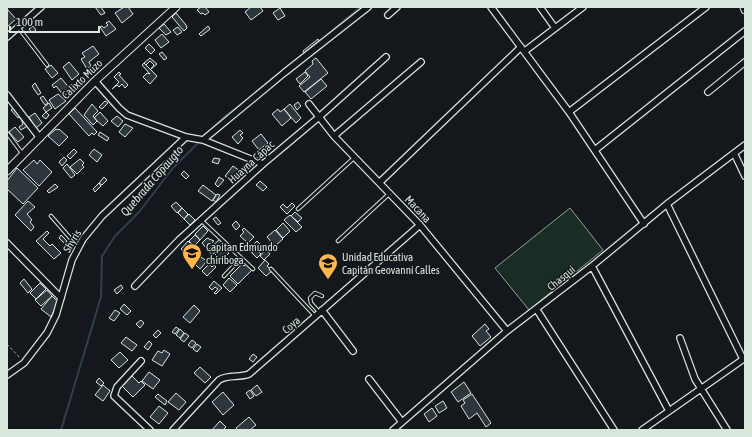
<svg xmlns="http://www.w3.org/2000/svg" width="752" height="437" font-family="'Asap Condensed',sans-serif">
	<rect width="100%" height="100%" fill="#14181c"/>
	<!-- green -->
	<path fill="#1a2d24" stroke="#939e99" d="M570,208L603,250L529,310L495,268Z"/>
	<g fill="none" stroke-linecap="round" stroke-linejoin="round">
		<!-- stream -->
		<path stroke="#2f3f4d" stroke-width="2" d="M311,49L360,7
			M209,132L224,117L264,86
			M61,430L101,297L102,256L115,236L139,212L173,168L200,141"/>
	</g>
	<!-- building -->
	<path fill="#2c363c" stroke="#d8e6dc" d="M95,7H101L105,13L101,15Z
		M124,7H128L133,14L122,23L115,13Z
		M201,7H205L209,12L205,15L203,13L201,14L197,10Z
		M251,7H260L263,11L251,20L245,12Z
		M280,8L285,16L278,20L273,13Z
		M8,10L16,19L7,27V11Z
		M176,13L186,25L187,28L184,31L172,17Z
		M109,21L116,29L106,36L100,27L102,26L104,28L108,25L106,23Z
		M164,24L171,32L166,35L159,28Z
		M33,26L36,30L32,33L29,29Z
		M208,26L210,29L201,36L199,34Z
		M178,27L182,32L177,35L173,30Z
		M162,34L169,42L161,48L155,40Z
		M318,39L319,41L304,53L303,51Z
		M149,44L155,50L151,54L145,48Z
		M93,46L99,54L89,62L91,66L87,69L81,59L85,57L82,53Z
		M162,52L167,58L164,60L159,54Z
		M150,58L157,64L151,69L154,65L150,61L146,65L144,63Z
		M316,58L328,73L304,92L299,86L310,77L305,71L313,64L312,61Z
		M69,62L79,74L72,80L63,67Z
		M144,63L157,76L150,84L143,77L147,73L150,74L142,65Z
		M51,65L58,73L52,78L45,69Z
		M119,72L121,74L119,75L128,85L125,88L122,84L119,87L117,85L112,89L119,82L114,77Z
		M305,72L308,76L300,84L296,79Z
		M61,78L71,90L64,96L56,86L54,88L52,85Z
		M321,79L327,86L311,99L305,92Z
		M35,83L41,93L38,95L32,86Z
		M58,94L66,101L55,109L49,100Z
		M43,96L48,103L45,105L40,98Z
		M105,101L108,103L102,109L99,107Z
		M298,102L301,106L297,110L294,105Z
		M49,103L52,108L46,112L43,108Z
		M92,104L98,111L93,116L97,121L93,125L84,115Z
		M290,104L301,118L296,123L284,109Z
		M15,107L21,117L18,118L11,110Z
		M75,108L97,132L94,135L92,133L89,136L69,114Z
		M278,109L280,112L284,109L291,118L282,126L272,114Z
		M46,112L49,115L46,119L42,116Z
		M100,112L108,121L103,126L94,118Z
		M35,113L42,123L36,128L29,117Z
		M117,116L123,121L118,127L111,121Z
		M23,118L29,125L21,130L19,127L23,124L21,119Z
		M125,124L133,128L125,137L119,132Z
		M15,127L24,137L18,142L9,132Z
		M56,129L58,130L59,129L68,137L59,146L48,136Z
		M240,130L243,133L240,135L243,138L238,144L232,137Z
		M100,132L109,138L107,141L98,135Z
		M261,134L268,143L259,150L252,141Z
		M74,149L77,152L70,159L67,156Z
		M94,149L102,155L97,162L89,155Z
		M64,157L67,160L62,166L59,162Z
		M214,158L220,159L218,164L212,162Z
		M80,159L84,163L82,165L84,167L77,174L70,167Z
		M34,160L37,164L40,160L52,172L39,186L23,170Z
		M248,162L254,167L249,174L243,169Z
		M67,164L75,175L71,178L63,168Z
		M233,166L240,171L232,181L225,176Z
		M17,168L38,188L23,204L7,189V181Z
		M184,171L189,176L186,179L181,174Z
		M245,172L249,175L240,183L237,180Z
		M104,177L107,180L102,185L99,183Z
		M219,177L224,180L218,187L215,184Z
		M260,181L267,187L263,191L256,185Z
		M99,183L101,186L95,192L93,189Z
		M55,184L58,187L49,193L47,191Z
		M203,185L216,195L212,201L198,191Z
		M217,194L220,195L216,202L213,200Z
		M28,201L35,207L27,214L32,220L30,222L34,227L31,231L15,215Z
		M176,202L182,208L177,213L171,206Z
		M292,203L295,206L287,214L280,207L283,204L287,208Z
		M182,208L188,214L184,219L178,213Z
		M295,212L302,218L298,222L291,216Z
		M189,214L195,220L190,225L184,219Z
		M290,215L302,227L296,232L284,220Z
		M216,217L221,223L218,225L213,219Z
		M236,221L240,226L236,230L232,225Z
		M283,223L290,231L283,238L276,230Z
		M203,226L208,231L200,240L195,234Z
		M244,228L254,237L248,243L240,236L244,232L242,230Z
		M275,230L283,239L275,246L267,237Z
		M47,231L49,233L43,239L50,246L52,244L61,253L54,259L36,241Z
		M61,235L67,241L65,244L59,238Z
		M195,235L200,240L194,246L189,241Z
		M207,238L214,241L206,248L202,243Z
		M220,239L224,244L212,255L208,250Z
		M188,241L194,247L186,254L181,249Z
		M257,241L260,244L252,253L248,250Z
		M261,244L266,249L263,251L259,246Z
		M223,247L229,253L221,261L215,255Z
		M256,249L261,254L257,258L252,253Z
		M266,249L270,254L264,260L260,256Z
		M199,256L207,261L200,269L193,262Z
		M265,260L269,264L267,266L272,271L266,276L258,268Z
		M209,264L212,267L214,265L216,267L207,276L202,271Z
		M242,264L244,266L246,264L252,270L238,284L230,276Z
		M229,278L237,285L230,292L223,285Z
		M24,279L32,289L28,293L20,283Z
		M214,281L222,288L216,294L214,293L218,289L215,287L212,290L209,287Z
		M40,283L46,289L36,299L30,293Z
		M121,285L123,288L117,294L114,290Z
		M47,290L52,296L41,306L35,300Z
		M52,296L58,302L51,317L41,309Z
		M124,304L131,311L127,315L120,309Z
		M194,305L200,311L190,323L183,317Z
		M115,310L120,313L114,321L109,318Z
		M141,320L144,323L140,328L136,324Z
		M485,324L489,329L486,331L491,337L480,346L472,336Z
		M176,327L179,329L175,334L172,332Z
		M180,329L184,333L180,338L176,335Z
		M158,330L161,333L156,338L153,335Z
		M185,333L189,336L184,342L180,339Z
		M126,337L137,345L132,351L121,343Z
		M192,340L196,343L192,348L188,345Z
		M149,341L152,344L148,350L144,347Z
		M197,344L201,347L197,352L193,349Z
		M164,350L170,354L162,366L152,360L158,351L162,353Z
		M120,352L128,360L119,368L111,360Z
		M253,354L257,357L253,362L249,359Z
		M200,367L211,377L205,383L194,373Z
		M149,372L160,380L153,389L142,381Z
		M131,375L139,383L141,381L145,385L133,397L121,385Z
		M99,378L104,383L101,386L96,382Z
		M464,382L471,393L458,402L451,392Z
		M103,385L110,391L103,401L95,395Z
		M257,385L262,392L256,396L251,390Z
		M250,390L254,396L250,399L246,393Z
		M223,392L234,405L223,415L212,402Z
		M176,393L186,402L179,410L168,402Z
		M158,394L167,401L165,405L155,397Z
		M472,394L491,423L486,427L477,413L469,419L461,406L465,403L463,400Z
		M443,401L447,408L439,413L435,406Z
		M159,406L168,413L159,424L150,417Z
		M432,408L437,416L429,422L424,414Z
		M249,417L256,425L250,430H237L236,428Z
		M220,421L226,427L223,430H212Z"/>
	<g fill="none" stroke-linecap="round" stroke-linejoin="round">
		<defs>
			<path id="service" d="M18,27L47,65
				M7,133L22,153
				M298,209L355,157
				M51,216L78,247
				M202,221L253,269
				M338,241L390,193
				M271,269L315,316
				M224,276L241,258
				M320,313L311,303L310,298L315,293L322,296"/>
			<path id="minor" d="M491,7L569,112L644,224
				M540,7L555,28
				M388,15L397,7
				M7,37L41,7
				M525,51L583,7
				M95,81L119,108L127,115L186,137L203,140L263,164
				M708,92L745,62
				M7,95L40,138
				M309,104L334,136L420,225L507,331
				M569,112L706,7
				M334,136L421,62
				M203,140L284,73L368,7
				M595,150L745,31
				M734,153L745,176
				M380,182L521,47
				M667,204L743,359
				M7,243L61,298
				M592,266L669,411
				M135,286L179,240L263,164L319,117L386,57
				M322,310L353,351
				M537,310L614,430
				M680,338L695,379L727,430
				M141,361L117,387L114,396L150,430
				M7,375L24,363L47,333L56,315L72,260L83,239L102,216L186,137
				M369,379L402,422
				M173,430L219,380C228,374 239,378 249,374L420,225
				M393,430L507,331L592,266L667,204L745,145
				M642,430L745,358"/>
			<path id="tertiary" d="M744,7L745,10
				M7,171L95,81L176,7"/>
		</defs>
		<!-- service casing -->
		<use href="#service" stroke="#d8e6dc" stroke-width="4.5"/>
		<!-- minor casing -->
		<use href="#minor" stroke="#d8e6dc" stroke-width="8"/>
		<!-- tertiary casing -->
		<use href="#tertiary" stroke="#d8e6dc" stroke-width="9"/>
		<!-- path -->
		<path stroke="#9da8a2" stroke-width="1" stroke-dasharray="3 2" stroke-linecap="butt" d="M7,344L20,358"/>
		<!-- service -->
		<use href="#service" stroke="#14181c" stroke-width="2.5"/>
		<!-- minor -->
		<use href="#minor" stroke="#14181c" stroke-width="5.5"/>
		<!-- tertiary -->
		<use href="#tertiary" stroke="#14181c" stroke-width="7"/>
	</g>
	<!-- icons -->
	<defs>
		<symbol id="school-pin" viewBox="-11 -11 22 30"><path d="M0 17L-7.5 6A9.5 9.5 0 1 1 7.5 6Z" fill="#ffb74d" stroke="#14181c"/><path d="M0-5L7-2L0 1L-7-2ZM-4 1L0 2.5L4 1V4Q0 6-4 4Z" fill="#111"/></symbol>
		<symbol id="university-pin" viewBox="-11 -11 22 30"><path d="M0 17L-7.5 6A9.5 9.5 0 1 1 7.5 6Z" fill="#ffb74d" stroke="#14181c"/><path d="M0-5L7-2L0 1L-7-2ZM-4 1L0 2.5L4 1V4Q0 6-4 4Z" fill="#111"/></symbol>
	</defs>
	<g fill-rule="evenodd">
		<use href="#school-pin" x="181" y="242" width="22" height="30"/>
		<use href="#university-pin" x="317" y="252" width="22" height="30"/>
	</g>
	<g text-anchor="middle" dominant-baseline="central" stroke-width="3" stroke-linejoin="round" paint-order="stroke">
		<!-- street labels -->
		<g font-size="11" fill="#d8e6dc" stroke="#14181c">
			<text transform="translate(82 79) rotate(-44)">Calixto Muzo</text>
			<text transform="translate(251 162) rotate(-42)">Huayna Cápac</text>
			<text transform="translate(418 209) rotate(47)">Macana</text>
			<text transform="translate(72 241) rotate(-59)">Shyris</text>
			<text transform="translate(561 278) rotate(-39)">Chasqui</text>
			<text transform="translate(291 325) rotate(-41)">Coya</text>
		</g>
		<!-- poi labels -->
		<g font-size="11" fill="#d8e6dc" stroke="#14181c" text-anchor="start">
			<text x="206" y="247">Capitan Edmundo<tspan x="206" dy="13">chiriboga</tspan></text>
			<text x="342" y="257">Unidad Educativa<tspan x="342" dy="13">Capitán Geovanni Calles</tspan></text>
		</g>
		<!-- water labels -->
		<g font-size="12" font-style="italic" fill="#d8e6dc" stroke="#14181c">
			<text transform="translate(152 181) rotate(-49)">Quebrada Copaugto</text>
		</g>
	</g>
	<!-- border -->
	<rect width="752" height="437" fill="none" stroke="#d8e6dc" stroke-width="16"/>
	<!-- scale -->
	<path d="M10 26v6h89v-6" fill="none" stroke="#d8e6dc" stroke-width="2"/>
	<text x="16" y="26" font-size="12" fill="#d8e6dc" stroke="#14181c" stroke-width="3" paint-order="stroke">100 m</text>
</svg>
